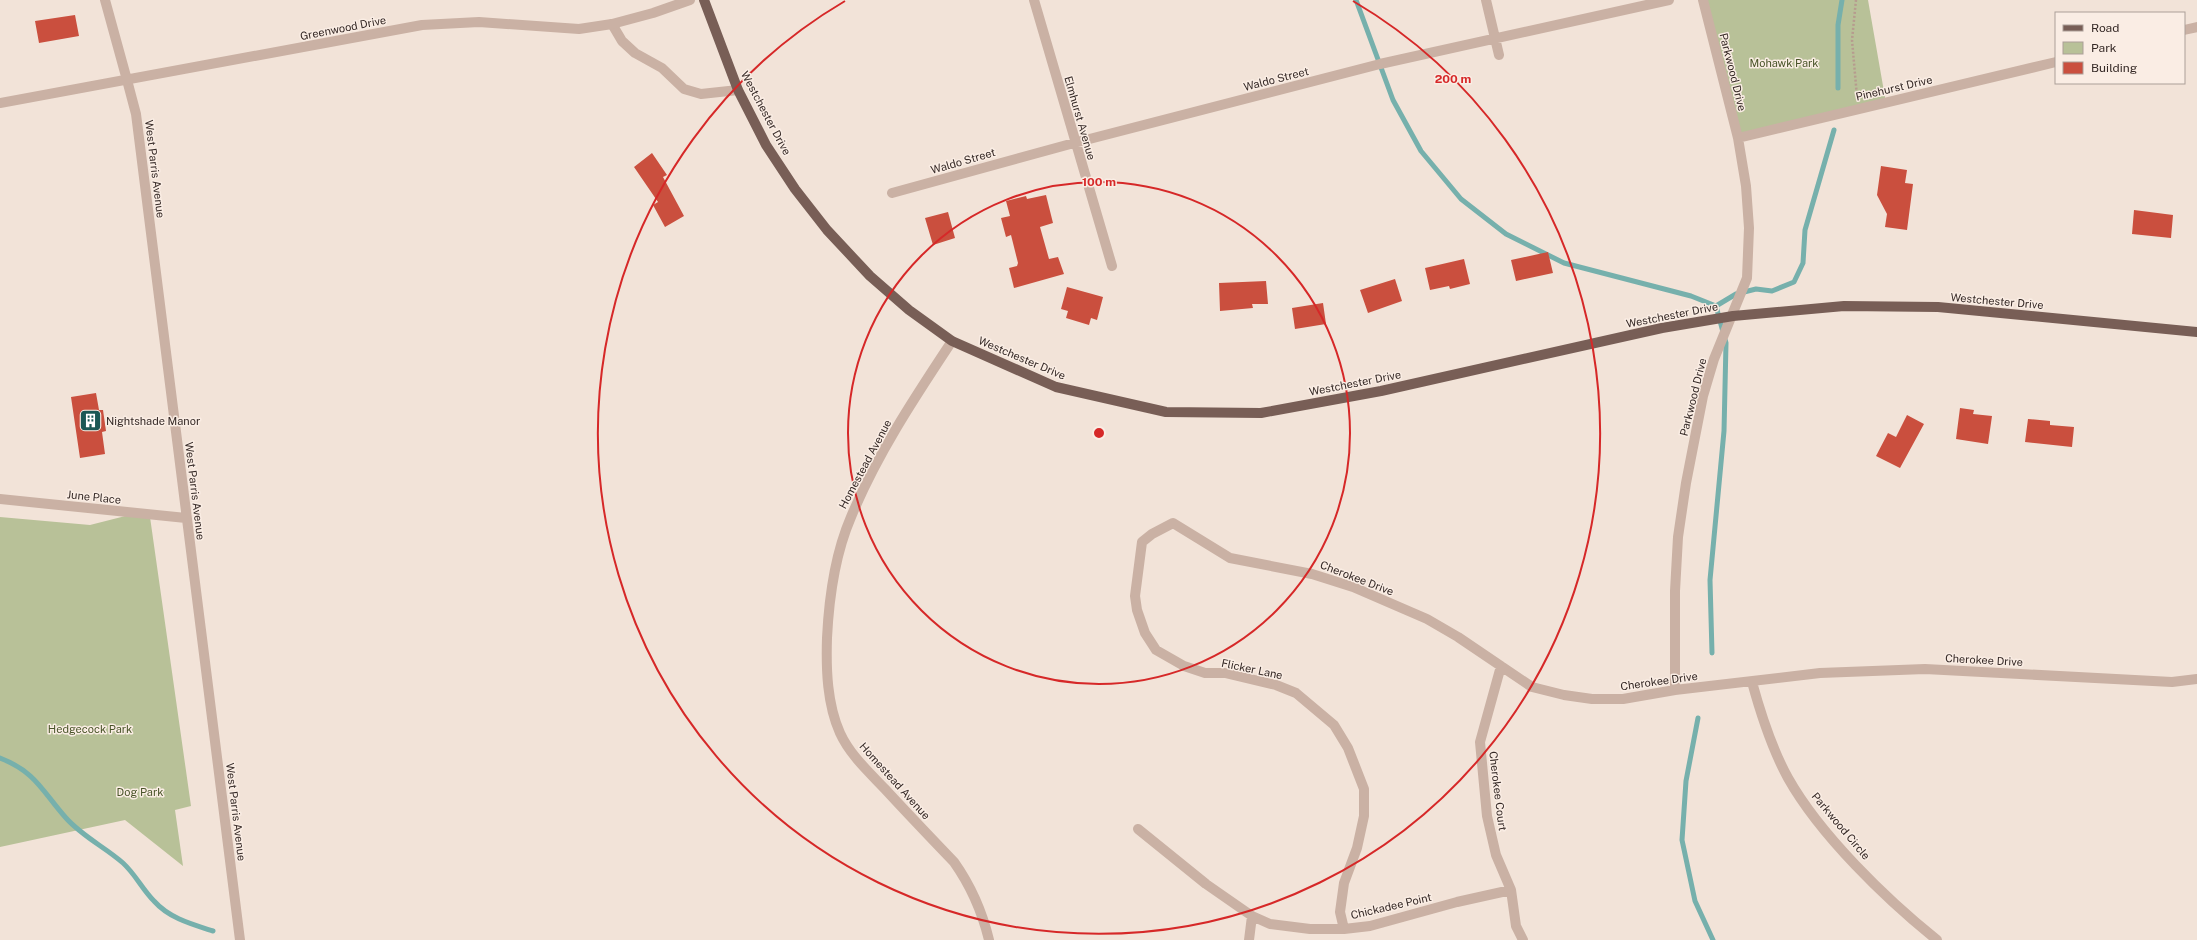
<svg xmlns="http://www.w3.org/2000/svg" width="2197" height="940" font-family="'Public Sans',sans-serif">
	<rect width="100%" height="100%" fill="#f2e3d8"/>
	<!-- green -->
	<path fill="#b8c198" d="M1703,0H1868L1886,103L1738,138Z
		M149,510L191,806L175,810L183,866L125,820L0,847V517L90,525Z"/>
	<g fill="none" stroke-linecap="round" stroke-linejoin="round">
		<!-- stream -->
		<path stroke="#76b0ac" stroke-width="5" d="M1356,0L1393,100L1421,151L1461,199L1506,234L1564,263L1691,296L1716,306
			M1838,88V25L1842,0
			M1716,306L1736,294L1756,289L1772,291L1794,282L1803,263L1805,230L1834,130
			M1712,653L1710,580L1724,431L1726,343L1716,306
			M1698,718L1686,781L1682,840L1695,901L1713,940
			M0,758C36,772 42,791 66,818C83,837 105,847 123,863C136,875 142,889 154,901C169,918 191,924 213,931"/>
	</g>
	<!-- building -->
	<path fill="#ca4f3e" d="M75,15L79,36L39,43L35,21Z
		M652,153L667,175L663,177L684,216L665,227L653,205L658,202L634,167Z
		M1881,166L1907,170L1905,183L1913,184L1907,230L1885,227L1887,214L1877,195Z
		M1046,195L1053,223L1040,227L1049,259L1058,257L1064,274L1014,288L1009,268L1017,266L1018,263L1011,235L1006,237L1001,218L1010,216L1006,201L1026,196L1027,199Z
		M2134,210L2173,215L2171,238L2132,234Z
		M948,212L955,238L933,245L925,218Z
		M1548,252L1553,273L1516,281L1511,260Z
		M1464,259L1470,284L1450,289L1449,286L1430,290L1425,268Z
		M1395,279L1402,301L1368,313L1360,290Z
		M1266,281L1268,304H1252L1253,308L1220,311L1219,283Z
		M1067,287L1103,297L1097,320L1091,318L1089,325L1066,318L1068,311L1061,309Z
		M1323,303L1326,324L1295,329L1292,308Z
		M96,393L99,410H103L106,431L102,432L105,454L80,458L71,397Z
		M1960,408L1974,410L1973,414L1992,416L1988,444L1956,439Z
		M1907,415L1924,424L1900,468L1876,456L1888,433L1896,437Z
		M2028,419L2050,421V425L2074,427L2072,447L2025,442Z"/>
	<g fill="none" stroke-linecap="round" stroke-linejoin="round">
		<!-- path -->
		<path stroke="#b69b8e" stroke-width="2.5" stroke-dasharray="2 2" stroke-linecap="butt" d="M1856,0L1852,40L1857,97"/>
		<!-- service -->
		<path stroke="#cab1a4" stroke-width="10" d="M612,24L622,41L635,53L662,68L684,89L701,94L738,90"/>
		<!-- minor -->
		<path stroke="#cab1a4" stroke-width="10" d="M1034,0L1112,266
			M1486,0L1499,55
			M2184,30L2197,27
			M127,80L136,114L240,940
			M1738,138L2056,62
			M892,193L1074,143L1380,64L1669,0
			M952,341C915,397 877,454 851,517C835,554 829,597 827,638C826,669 827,704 840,733C850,755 869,772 885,789C908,814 931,838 954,862C971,886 982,911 989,940
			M0,499L186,518
			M1501,666L1480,742L1487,816L1496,855L1511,890L1516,926L1523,940
			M1752,682C1761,715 1771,747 1788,778C1820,835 1886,899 1937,940
			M1675,690V591L1678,537L1686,483L1703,396L1714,359L1747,278L1749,228L1746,186L1738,138L1703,0
			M1138,829L1206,884L1252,916L1270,924L1310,929H1344L1370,926L1457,902L1511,890
			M1344,929L1340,912L1344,883L1357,848L1364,816V789L1348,748L1334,725L1296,693L1276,685L1225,673H1205L1184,666L1156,650L1145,633L1137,610L1135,596L1142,542L1152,534L1173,523L1230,558L1312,574L1353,587L1427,619L1458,637L1532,687L1564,695L1592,699H1623L1675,690L1820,673L1925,669L2172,682L2197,679
			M1249,940L1252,916"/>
		<!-- tertiary -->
		<path stroke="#cab1a4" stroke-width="10" d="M105,0L127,80
			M0,103L422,25L479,22L579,29L612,24L653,13L690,0"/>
		<!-- primary -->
		<path stroke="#785e56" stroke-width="10" d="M704,0L738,90L766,145L795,189L827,230L870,276L909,310L952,341L1056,387L1166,412L1261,413L1381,391L1662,328L1733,316L1844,306L1938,307L2197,332"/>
	</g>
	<!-- distance rings -->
	<g fill="none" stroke="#d62828" stroke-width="2">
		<circle cx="1099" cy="433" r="251"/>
		<path d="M1353 1A501 501 0 1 1 845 1"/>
	</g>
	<!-- icons -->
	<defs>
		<symbol id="building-square" viewBox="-11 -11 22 22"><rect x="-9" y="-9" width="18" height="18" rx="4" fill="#1a5855" stroke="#faede4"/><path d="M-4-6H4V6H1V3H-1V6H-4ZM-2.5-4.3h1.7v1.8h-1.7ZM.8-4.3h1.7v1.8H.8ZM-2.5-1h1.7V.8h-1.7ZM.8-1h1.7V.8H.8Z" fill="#fff"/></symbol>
	</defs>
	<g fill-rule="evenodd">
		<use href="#building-square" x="78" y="408" width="25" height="25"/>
	</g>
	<g text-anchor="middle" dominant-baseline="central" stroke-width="3" stroke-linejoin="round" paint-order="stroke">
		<!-- street labels -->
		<g font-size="11" fill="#352926" stroke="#faede4">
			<text transform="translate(343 28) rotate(-11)">Greenwood Drive</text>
			<text transform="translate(1733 72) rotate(76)">Parkwood Drive</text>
			<text transform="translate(1276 79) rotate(-14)">Waldo Street</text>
			<text transform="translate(1894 88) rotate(-13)">Pinehurst Drive</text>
			<text transform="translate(766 113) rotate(62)">Westchester Drive</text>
			<text transform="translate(1080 118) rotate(74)">Elmhurst Avenue</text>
			<text transform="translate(963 161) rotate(-16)">Waldo Street</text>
			<text transform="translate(155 169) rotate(83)">West Parris Avenue</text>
			<text transform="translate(1997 301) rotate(5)">Westchester Drive</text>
			<text transform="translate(1672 315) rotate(-11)">Westchester Drive</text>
			<text transform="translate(1022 358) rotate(23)">Westchester Drive</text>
			<text transform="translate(1355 383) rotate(-11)">Westchester Drive</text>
			<text transform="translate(1693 397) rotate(-76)">Parkwood Drive</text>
			<text transform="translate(865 464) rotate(-62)">Homestead Avenue</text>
			<text transform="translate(195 491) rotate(83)">West Parris Avenue</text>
			<text transform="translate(94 497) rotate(6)">June Place</text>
			<text transform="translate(1357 578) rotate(21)">Cherokee Drive</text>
			<text transform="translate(1984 660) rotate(3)">Cherokee Drive</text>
			<text transform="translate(1252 669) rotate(12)">Flicker Lane</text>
			<text transform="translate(1659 681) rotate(-8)">Cherokee Drive</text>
			<text transform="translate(895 781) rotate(48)">Homestead Avenue</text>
			<text transform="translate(1498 791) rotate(83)">Cherokee Court</text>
			<text transform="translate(236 812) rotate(83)">West Parris Avenue</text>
			<text transform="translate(1841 826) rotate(50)">Parkwood Circle</text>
			<text transform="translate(1391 906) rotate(-13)">Chickadee Point</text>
		</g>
		<!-- park labels -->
		<g font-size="11" fill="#495429" stroke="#faede4">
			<text x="1784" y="63">Mohawk Park</text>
			<text x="90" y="729">Hedgecock Park</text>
			<text x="140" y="792">Dog Park</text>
		</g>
		<!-- poi labels -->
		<g font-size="11" fill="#352926" stroke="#faede4" text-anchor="start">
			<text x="106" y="421">Nightshade Manor</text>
		</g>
	</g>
	<circle cx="1099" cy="433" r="6" fill="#d62828" stroke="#faede4" stroke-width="2"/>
	<g font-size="12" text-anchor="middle" font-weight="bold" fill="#d62828" stroke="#faede4" stroke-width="3" stroke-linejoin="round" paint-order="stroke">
		<text x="1453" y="83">200 m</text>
		<text x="1099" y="186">100 m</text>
	</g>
	<!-- legend -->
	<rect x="2055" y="12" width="130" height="72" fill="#faede4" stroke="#ab9f98"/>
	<rect x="2063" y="25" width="20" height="6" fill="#785e56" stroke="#ab9f98"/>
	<text x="2091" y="32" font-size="12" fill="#352926">Road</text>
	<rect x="2063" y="42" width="20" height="12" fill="#b8c198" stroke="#ab9f98"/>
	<text x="2091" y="52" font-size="12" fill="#352926">Park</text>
	<rect x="2063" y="62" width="20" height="12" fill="#ca4f3e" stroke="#ab9f98"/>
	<text x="2091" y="72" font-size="12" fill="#352926">Building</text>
</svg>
